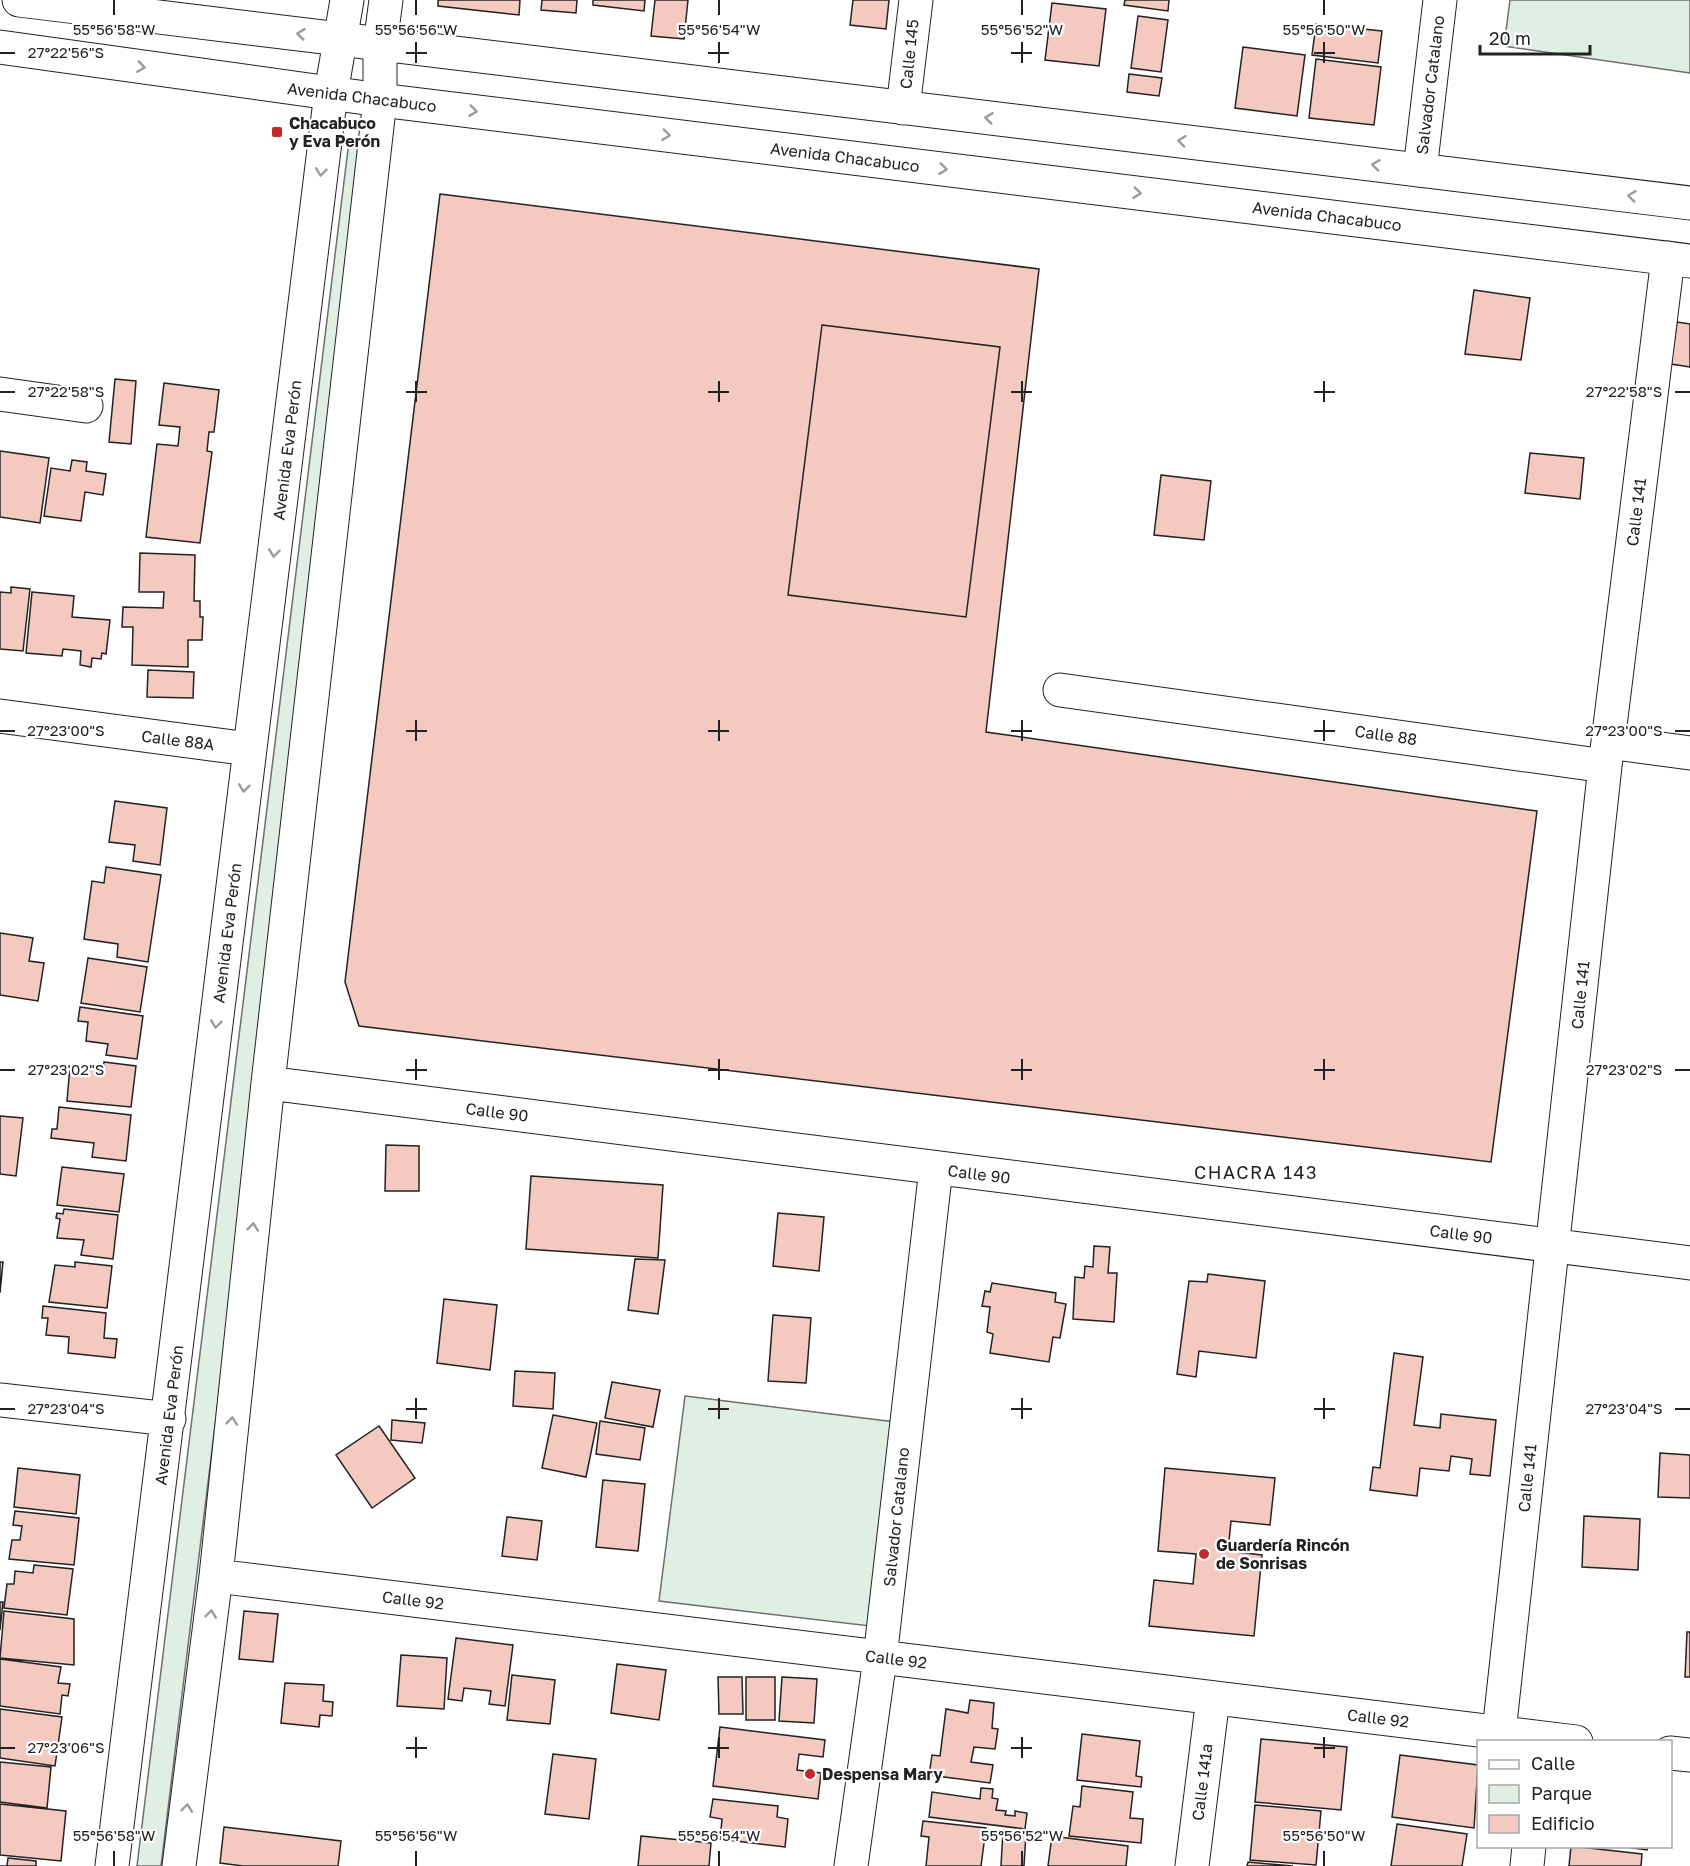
<svg xmlns="http://www.w3.org/2000/svg" width="1690" height="1866" font-family="'Golos Text',sans-serif">
	<rect width="100%" height="100%" fill="#fff"/>
	<!-- green -->
	<path fill="#e0efe3" stroke="#6f6f6f" stroke-width="1.5" d="M1510,0H1690V73L1504,46Z
		M349,141L372,145L161,1866H137Z
		M685,1396L895,1422L870,1626L659,1601Z"/>
	<!-- building -->
	<path fill="#f3c9c0" stroke="#222" stroke-width="1.5" d="M438,0H520L519,15L438,6Z
		M542,0H577L576,13L541,10Z
		M593,0H645L644,11L593,5Z
		M655,0H688L684,39L651,36Z
		M853,0H889L886,29L850,25Z
		M1125,0H1169L1168,11L1124,5Z
		M1052,3L1106,9L1099,66L1045,60Z
		M1138,16L1168,20L1161,72L1131,68Z
		M1316,24L1382,31L1378,63L1312,55Z
		M1243,47L1305,55L1297,116L1235,108Z
		M1316,59L1381,67L1374,125L1309,118Z
		M1129,74L1162,78L1159,96L1127,92Z
		M440,194L1039,269L986,732L1537,811L1491,1162L359,1026L345,982Z
		M1474,290L1530,298L1521,360L1465,354Z
		M1677,322L1690,324V367L1671,364Z
		M822,325L1000,347L966,617L788,595Z
		M115,379L136,381L131,444L109,442Z
		M164,383L219,390L214,432H209L207,451L212,452L200,543L146,537L157,444L178,446L180,427L159,425Z
		M0,451L49,458L40,523L0,517Z
		M1530,453L1584,458L1580,499L1525,493Z
		M72,460L87,462L86,471L106,474L103,495L85,492L81,521L44,516L51,468L70,471Z
		M1161,475L1211,481L1204,540L1154,535Z
		M140,553L195,555L194,601H200V617H203L202,640H188V667L132,665L133,627H122L123,607L163,608L164,592H139Z
		M11,587L30,589L23,651L0,649V592L11,593Z
		M32,592L74,596L72,617L110,620L106,654L102,653L101,659L92,658L91,667L80,665L81,651L63,649L62,656L26,653Z
		M148,670L194,672L193,698L147,697Z
		M115,801L167,808L160,865L133,861L135,845L109,842Z
		M106,867L161,875L148,962L117,957L118,944L84,939L92,881L104,883Z
		M0,933L33,938L29,961L44,963L38,1001L0,995Z
		M88,958L147,967L140,1012L81,1003Z
		M80,1007L143,1016L137,1059L106,1055L108,1044L86,1041L88,1022L78,1021Z
		M104,1062L136,1066L131,1107L67,1101L70,1066L103,1069Z
		M59,1107L131,1115L126,1161L92,1157L94,1143L51,1138L52,1129H57Z
		M0,1116L23,1118L16,1176L0,1174Z
		M386,1145L419,1146V1191H385Z
		M62,1167L124,1174L119,1212L57,1205Z
		M531,1176L663,1185L658,1258L526,1249Z
		M64,1209L118,1215L113,1259L81,1255L84,1240L57,1238L60,1219L56,1218L57,1213L63,1214Z
		M778,1213L824,1217L819,1271L773,1266Z
		M1094,1246L1110,1247L1108,1273H1117L1114,1322L1073,1319L1075,1277L1084,1278L1085,1266L1093,1267Z
		M635,1259L665,1260L658,1314L628,1310Z
		M0,1262H3L0,1293Z
		M75,1262L112,1266L107,1308L49,1302L55,1265L75,1267Z
		M1208,1274L1265,1281L1256,1358L1199,1351L1196,1377L1177,1374L1189,1281L1207,1282Z
		M992,1283L1056,1293L1055,1302L1066,1304L1060,1338L1053,1337L1049,1362L990,1353L993,1334L987,1332L990,1307L982,1306L985,1291L990,1292Z
		M444,1299L497,1305L490,1370L437,1363Z
		M43,1306L106,1313L104,1338L117,1339L115,1358L68,1353L69,1337L46,1335L48,1318H42Z
		M773,1315L811,1318L806,1383L768,1381Z
		M1394,1353L1423,1357L1414,1425L1440,1428L1441,1414L1496,1420L1490,1476L1470,1474L1472,1459L1451,1456L1449,1471L1420,1468L1417,1496L1370,1490L1373,1467L1380,1468Z
		M515,1371L555,1373L553,1409L513,1406Z
		M612,1382L660,1390L653,1427L605,1418Z
		M553,1415L597,1423L586,1477L542,1468Z
		M392,1420L425,1423L422,1443L391,1440Z
		M600,1421L645,1428L640,1460L596,1454Z
		M379,1426L415,1478L372,1508L336,1455Z
		M1660,1453L1690,1455V1498L1658,1497Z
		M18,1468L80,1475L76,1514L14,1507Z
		M1165,1468L1275,1478L1270,1525L1231,1521L1228,1551L1262,1555L1254,1636L1149,1626L1154,1580L1193,1584L1196,1554L1158,1551Z
		M603,1480L645,1484L638,1551L596,1547Z
		M15,1511L79,1518L74,1565L9,1559L12,1540H20L22,1526L13,1525Z
		M1584,1516L1640,1519L1638,1570L1582,1567Z
		M507,1517L542,1521L537,1560L502,1556Z
		M34,1565L73,1569L67,1615L4,1608L7,1584H14L15,1571L33,1573Z
		M0,1602H3L0,1630Z
		M4,1611L74,1619V1665L0,1658Z
		M244,1611L278,1614L273,1662L239,1659Z
		M1687,1632H1690V1677H1685Z
		M456,1638L513,1645L505,1706L489,1704L491,1691L464,1688L462,1701L448,1699Z
		M401,1655L447,1658L444,1709L397,1706Z
		M0,1659L61,1667L58,1683L70,1684L68,1696L62,1695L60,1714L0,1706Z
		M617,1664L666,1670L659,1720L611,1713Z
		M512,1675L555,1680L550,1724L507,1720Z
		M718,1677H742L743,1714H719Z
		M746,1677H775V1720H746Z
		M782,1677L817,1679L814,1723L779,1721Z
		M285,1683L324,1685L323,1701L333,1702L332,1716L320,1715L319,1727L281,1723Z
		M970,1700L994,1703L992,1728L998,1729L995,1749L974,1747L971,1762L993,1765L990,1783L929,1775L932,1755L940,1756L946,1709L968,1713Z
		M0,1709L62,1717L55,1766L0,1758Z
		M720,1727L825,1740L823,1757L799,1754L797,1770L821,1773L818,1799L713,1786Z
		M1082,1734L1140,1741L1136,1776L1142,1777L1141,1787L1077,1780Z
		M1261,1739L1347,1747L1341,1810L1255,1802Z
		M553,1754L596,1759L589,1819L545,1814Z
		M1400,1755L1478,1765L1474,1828L1392,1817Z
		M0,1762L51,1767L47,1808L0,1802Z
		M1082,1786L1133,1792L1130,1818L1143,1819L1141,1843L1069,1836L1073,1806L1080,1807Z
		M981,1788L993,1789L992,1798L998,1799L996,1810L1006,1811L1005,1815L1015,1816V1811L1027,1813L1025,1829L929,1817L932,1792L980,1799Z
		M713,1799L778,1806L777,1817L788,1819L785,1847L720,1839L722,1819L710,1817Z
		M0,1804L66,1811L61,1861L0,1855Z
		M1255,1805L1321,1811L1316,1865L1250,1860Z
		M923,1821L986,1828L981,1866H926L929,1837L921,1836Z
		M1397,1824L1467,1834L1462,1866H1391Z
		M224,1827L341,1841L338,1866H243L220,1863Z
		M1003,1830L1026,1833L1024,1866H1001Z
		M641,1836L711,1843L709,1866H638Z
		M1052,1836L1128,1846L1126,1866H1048Z
		M1571,1846L1642,1854L1641,1866H1569Z
		M1618,1846H1647V1850Z
		M8,1858L36,1861V1866H0H7Z
		M1248,1862L1293,1866H1247Z"/>
	<g fill="none" stroke-linecap="round" stroke-linejoin="round">
		<defs>
			<path id="minor" d="M903,108L916,0
				M1420,170L1440,0
				M0,394L86,406
				M1060,690L1605,766
				M0,716L249,749
				M1608,742L1690,753
				M268,1083L1690,1263
				M0,1400L169,1419
				M216,1576L1576,1742
				M1499,1732L1605,766L1668,258
				M1670,1753L1690,1755
				M112,1866L331,93L347,0
				M179,1866L216,1576L268,1083L380,100V45L386,0
				M851,1866L880,1658L936,1168
				M1192,1866L1213,1698
				M1527,1866L1529,1846"/>
			<path id="major" d="M19,0L1690,203
				M0,47L380,100L1690,261"/>
		</defs>
		<!-- minor casing -->
		<use href="#minor" stroke="#222" stroke-width="35"/>
		<!-- major casing -->
		<use href="#major" stroke="#222" stroke-width="35"/>
		<!-- minor -->
		<use href="#minor" stroke="#fff" stroke-width="33"/>
		<!-- major -->
		<use href="#major" stroke="#fff" stroke-width="33"/>
	</g>
	<!-- one-way arrows -->
	<defs><path id="oneway-chevron" d="M-2-3.5L2.5 0L-2 3.5" fill="none" stroke-width="1.6" stroke-linecap="round" stroke-linejoin="round" transform="scale(1.5)"/></defs>
	<g stroke="#9c9c9c">
		<use href="#oneway-chevron" transform="translate(301 34) rotate(-173)"/>
		<use href="#oneway-chevron" transform="translate(141 67) rotate(8)"/>
		<use href="#oneway-chevron" transform="translate(473 111) rotate(7)"/>
		<use href="#oneway-chevron" transform="translate(989 118) rotate(-173)"/>
		<use href="#oneway-chevron" transform="translate(666 135) rotate(7)"/>
		<use href="#oneway-chevron" transform="translate(1182 141) rotate(-173)"/>
		<use href="#oneway-chevron" transform="translate(1376 165) rotate(-173)"/>
		<use href="#oneway-chevron" transform="translate(943 169) rotate(7)"/>
		<use href="#oneway-chevron" transform="translate(321 172) rotate(97)"/>
		<use href="#oneway-chevron" transform="translate(1137 193) rotate(7)"/>
		<use href="#oneway-chevron" transform="translate(1632 196) rotate(-173)"/>
		<use href="#oneway-chevron" transform="translate(274 553) rotate(97)"/>
		<use href="#oneway-chevron" transform="translate(244 788) rotate(97)"/>
		<use href="#oneway-chevron" transform="translate(216 1024) rotate(97)"/>
		<use href="#oneway-chevron" transform="translate(253 1227) rotate(-84)"/>
		<use href="#oneway-chevron" transform="translate(232 1421) rotate(-84)"/>
		<use href="#oneway-chevron" transform="translate(211 1614) rotate(-83)"/>
		<use href="#oneway-chevron" transform="translate(187 1808) rotate(-83)"/>
	</g>
	<!-- ticks -->
	<path fill="none" stroke="#222" stroke-width="2" d="M114,0V15M416,0V15M719,0V15M1022,0V15M1324,0V15M416,42V63M719,42V63M1022,42V63M1324,42V63M0,53H15M406,53H427M708,53H729M1011,53H1032M1314,53H1335M416,381V402M719,381V402M1022,381V402M1324,381V402M0,392H15M406,392H427M708,392H729M1011,392H1032M1314,392H1335M1675,392H1690M416,720V741M719,720V741M1022,720V741M1324,720V741M0,731H15M406,731H427M708,731H729M1011,731H1032M1314,731H1335M1675,731H1690M416,1059V1080M719,1059V1080M1022,1059V1080M1324,1059V1080M0,1070H15M406,1070H427M708,1070H729M1011,1070H1032M1314,1070H1335M1675,1070H1690M416,1398V1419M719,1398V1419M1022,1398V1419M1324,1398V1419M0,1409H15M406,1409H427M708,1409H729M1011,1409H1032M1314,1409H1335M1675,1409H1690M416,1737V1758M719,1737V1758M1022,1737V1758M1324,1737V1758M0,1748H15M406,1748H427M708,1748H729M1011,1748H1032M1314,1748H1335M114,1851V1866M416,1851V1866M719,1851V1866M1022,1851V1866M1324,1851V1866"/>
	<!-- markers -->
	<g fill="#c62828" stroke="#fff" stroke-width="2">
		<rect x="271" y="126" width="12" height="12" rx="3"/>
		<circle cx="1204" cy="1554" r="6"/>
		<circle cx="810" cy="1774" r="6"/>
	</g>
	<g text-anchor="middle" dominant-baseline="central" stroke-width="4.5" stroke-linejoin="round" paint-order="stroke">
		<!-- street labels -->
		<g font-size="16" fill="#222" stroke="#fff">
			<text transform="translate(909 54) rotate(-84)">Calle 145</text>
			<text transform="translate(1430 85) rotate(-83)">Salvador Catalano</text>
			<text transform="translate(362 97) rotate(7)">Avenida Chacabuco</text>
			<text transform="translate(845 157) rotate(7)">Avenida Chacabuco</text>
			<text transform="translate(1327 216) rotate(7)">Avenida Chacabuco</text>
			<text transform="translate(287 450) rotate(-83)">Avenida Eva Perón</text>
			<text transform="translate(1636 512) rotate(-83)">Calle 141</text>
			<text transform="translate(1386 735) rotate(8)">Calle 88</text>
			<text transform="translate(178 740) rotate(7)">Calle 88A</text>
			<text transform="translate(227 933) rotate(-83)">Avenida Eva Perón</text>
			<text transform="translate(1580 995) rotate(-84)">Calle 141</text>
			<text transform="translate(497 1112) rotate(7)">Calle 90</text>
			<text transform="translate(979 1174) rotate(7)">Calle 90</text>
			<text transform="translate(1461 1234) rotate(7)">Calle 90</text>
			<text transform="translate(169 1415) rotate(-83)">Avenida Eva Perón</text>
			<text transform="translate(1527 1478) rotate(-84)">Calle 141</text>
			<text transform="translate(896 1517) rotate(-84)">Salvador Catalano</text>
			<text transform="translate(413 1600) rotate(7)">Calle 92</text>
			<text transform="translate(896 1659) rotate(7)">Calle 92</text>
			<text transform="translate(1378 1718) rotate(7)">Calle 92</text>
			<text transform="translate(1202 1782) rotate(-83)">Calle 141a</text>
		</g>
		<!-- poi labels -->
		<g font-size="16" font-weight="bold" fill="#222" stroke="#fff" text-anchor="start">
			<text x="289" y="123">Chacabuco<tspan x="289" dy="18">y Eva Perón</tspan></text>
			<text x="1216" y="1545">Guardería Rincón<tspan x="1216" dy="18">de Sonrisas</tspan></text>
			<text x="822" y="1774">Despensa Mary</text>
		</g>
		<!-- neighbourhood labels -->
		<g font-size="18" letter-spacing="1.5" fill="#222" stroke="#fff">
			<text x="1256" y="1172">CHACRA 143</text>
		</g>
	</g>
	<g font-size="15" text-anchor="middle" fill="#222" stroke="#fff" stroke-width="4.5" stroke-linejoin="round" paint-order="stroke">
		<text x="114" y="35">55°56'58"W</text>
		<text x="416" y="35">55°56'56"W</text>
		<text x="719" y="35">55°56'54"W</text>
		<text x="1022" y="35">55°56'52"W</text>
		<text x="1324" y="35">55°56'50"W</text>
		<text x="66" y="58">27°22'56"S</text>
		<text x="66" y="397">27°22'58"S</text>
		<text x="1624" y="397">27°22'58"S</text>
		<text x="66" y="736">27°23'00"S</text>
		<text x="1624" y="736">27°23'00"S</text>
		<text x="66" y="1075">27°23'02"S</text>
		<text x="1624" y="1075">27°23'02"S</text>
		<text x="66" y="1414">27°23'04"S</text>
		<text x="1624" y="1414">27°23'04"S</text>
		<text x="66" y="1753">27°23'06"S</text>
		<text x="114" y="1841">55°56'58"W</text>
		<text x="416" y="1841">55°56'56"W</text>
		<text x="719" y="1841">55°56'54"W</text>
		<text x="1022" y="1841">55°56'52"W</text>
		<text x="1324" y="1841">55°56'50"W</text>
	</g>
	<!-- legend -->
	<rect x="1477" y="1740" width="195" height="108" fill="#ffffff" stroke="#a7a7a7" stroke-width="1.5"/>
	<rect x="1489" y="1760" width="30" height="9" fill="#ffffff" stroke="#a7a7a7" stroke-width="1.5"/>
	<text x="1531" y="1770" font-size="18" fill="#222222">Calle</text>
	<rect x="1489" y="1785" width="30" height="18" fill="#e0efe3" stroke="#a7a7a7" stroke-width="1.5"/>
	<text x="1531" y="1800" font-size="18" fill="#222222">Parque</text>
	<rect x="1489" y="1815" width="30" height="18" fill="#f3c9c0" stroke="#a7a7a7" stroke-width="1.5"/>
	<text x="1531" y="1830" font-size="18" fill="#222222">Edificio</text>
	<!-- scale -->
	<path d="M1480 45v9h110v-9" fill="none" stroke="#222222" stroke-width="3"/>
	<text x="1489" y="45" font-size="18" fill="#222222" stroke="#ffffff" stroke-width="4.5" paint-order="stroke">20 m</text>
</svg>
